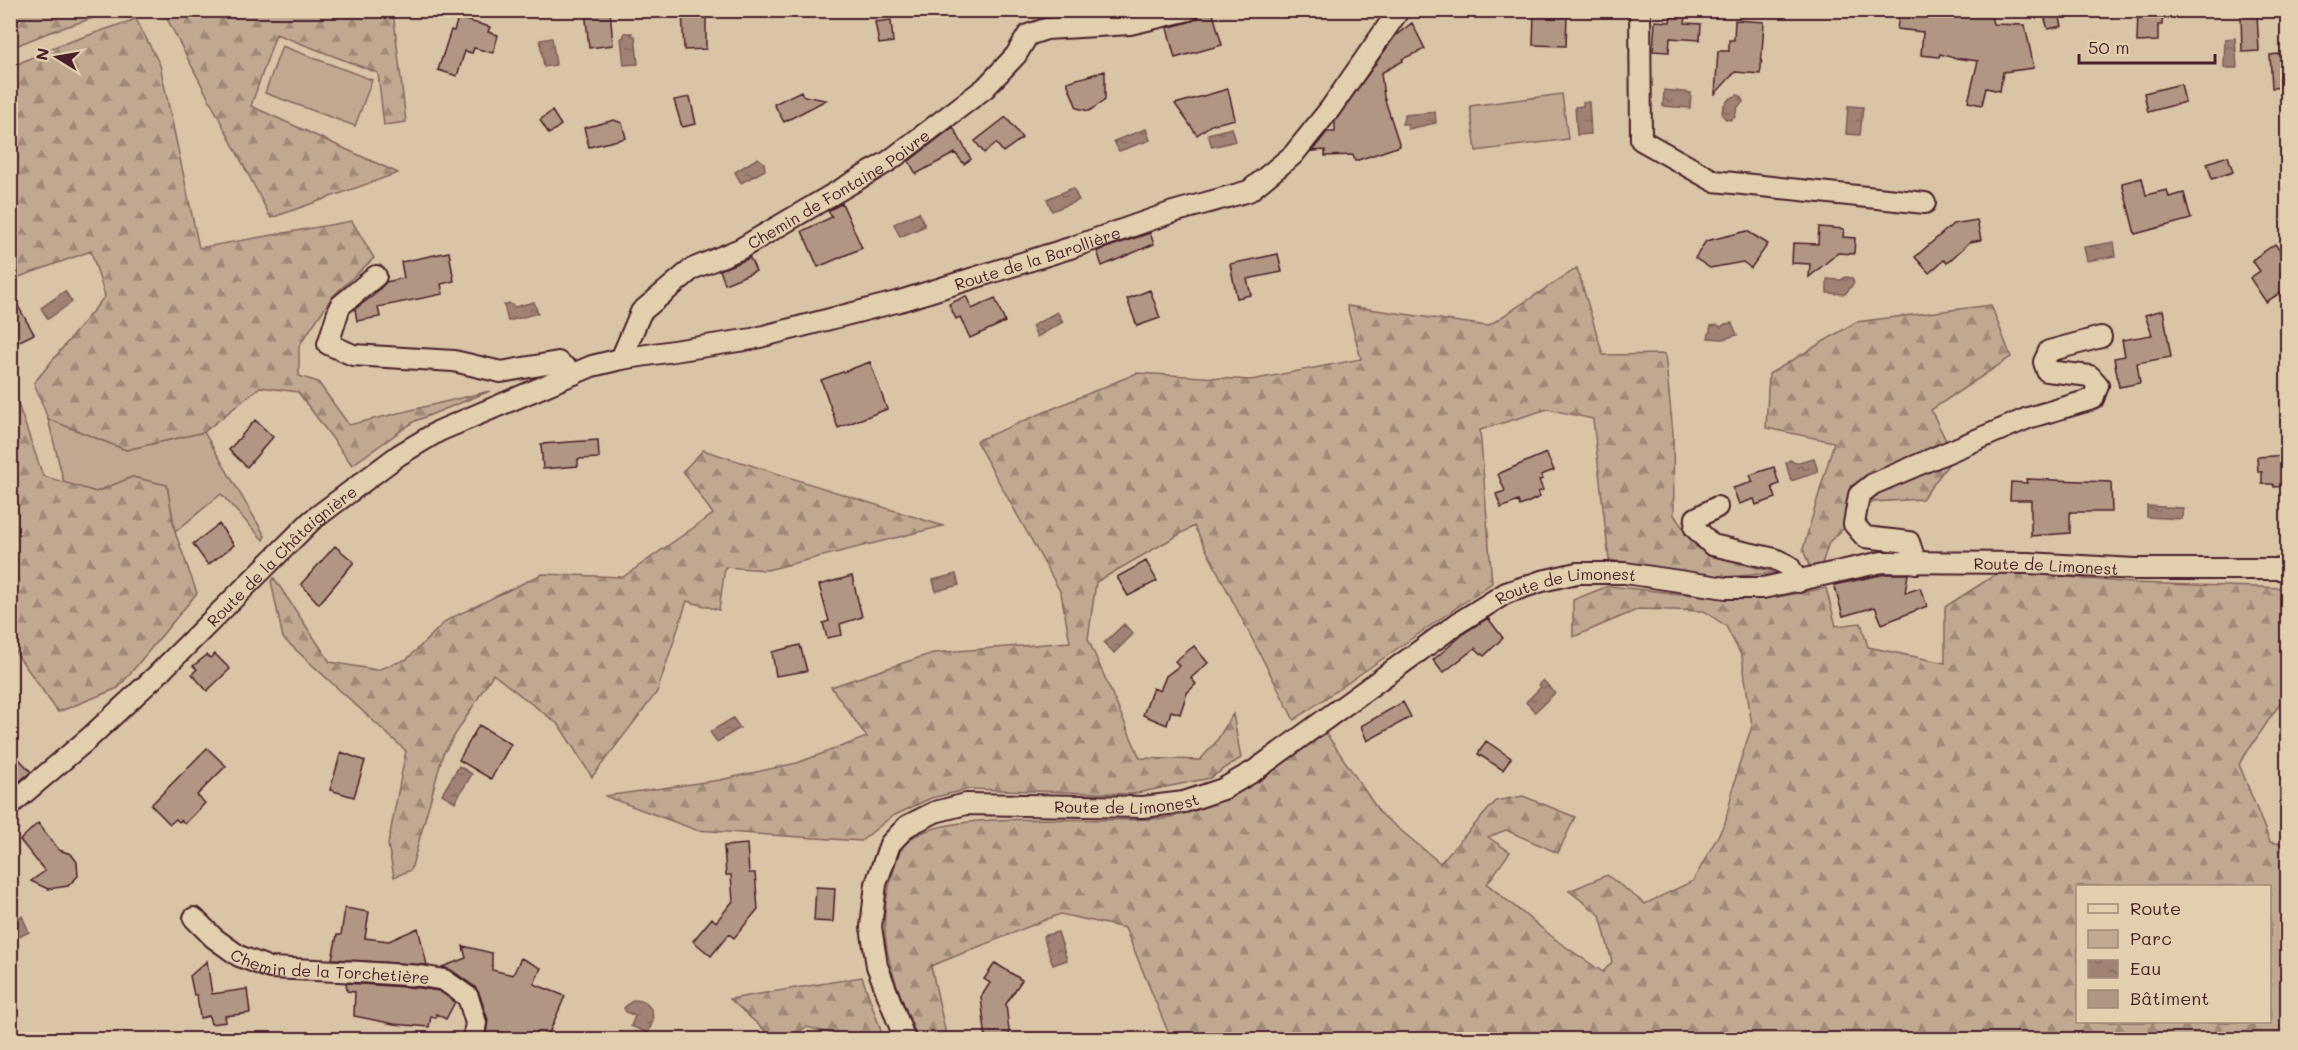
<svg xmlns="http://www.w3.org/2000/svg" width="2298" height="1050" font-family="Mali,sans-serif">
	<defs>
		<pattern id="forest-firs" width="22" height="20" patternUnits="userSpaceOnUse" patternTransform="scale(1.5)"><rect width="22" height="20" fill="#c1a991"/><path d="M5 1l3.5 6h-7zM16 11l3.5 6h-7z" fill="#9f8977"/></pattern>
		<pattern id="water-ripples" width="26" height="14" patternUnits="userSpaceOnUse" patternTransform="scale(1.5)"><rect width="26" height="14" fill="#a08275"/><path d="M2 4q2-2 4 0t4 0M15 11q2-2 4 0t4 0" fill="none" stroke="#846a60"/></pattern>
	</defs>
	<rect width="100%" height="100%" fill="#d9c4a5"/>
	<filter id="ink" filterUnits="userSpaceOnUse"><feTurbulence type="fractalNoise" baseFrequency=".0167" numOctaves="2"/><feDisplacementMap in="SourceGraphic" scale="12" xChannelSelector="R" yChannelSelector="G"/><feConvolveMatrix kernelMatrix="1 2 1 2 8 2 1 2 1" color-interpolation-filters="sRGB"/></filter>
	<g filter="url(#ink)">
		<!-- green -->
		<path fill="#c1a991" stroke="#86645e" stroke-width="1.5" d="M282,46L372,80L355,126L265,93Z
			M1562,94L1568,139L1476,151L1470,106Z
			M48,419L126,450L204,432L265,536L263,540L221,494L175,532L167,485L132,477L96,492L64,483Z"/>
		<!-- forest -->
		<path fill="url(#forest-firs)" stroke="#86645e" stroke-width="1.5" fill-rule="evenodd" d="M17,10H115V11L50,32L11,48V14Z
			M163,11H393L406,122L384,125L378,73L276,34L251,106L398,173L271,218Z
			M136,19L160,65L199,248L352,221L374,258L332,297L299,346V376L318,382L349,425L490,391L415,421L352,465L298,392L260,387L204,432L126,450L48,419L34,383L105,296L91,251L11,280V67L57,46Z
			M1577,268L1603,355L1665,354L1673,433L1674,515L1696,547L1736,562L1776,573L1724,577L1609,560L1593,419L1548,409L1480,430L1492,583L1294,720L1194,526L1096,582L1088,639L1140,758L1200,760L1216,742L1233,714L1241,758L1210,778L1132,794L970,789L931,798L891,817L861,841L696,830L605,796L720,780L797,763L867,737L831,687L933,653L1070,642L1061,593L976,441L1137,373L1251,380L1361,359L1347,306L1488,326Z
			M1991,305L2011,357L1931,410L1954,457L1922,499L1873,502L1829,542L1822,564L1810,568L1803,549L1834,442L1766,428L1769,374L1856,322Z
			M10,381L43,476L96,492L132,477L167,485L175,532L197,593L118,688L58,712L11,646Z
			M703,450L943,526L767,570L725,567L719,610L687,601L657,692L592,777L559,725L493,674L443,754L411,870L394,877L388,844L406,751L283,638L271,581L274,578L330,662L377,670L407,659L447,620L542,574L623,577L713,514L683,471Z
			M2001,571L2132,583L2286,588L2287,693L2239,764L2270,842L2287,845V1039H1171L1125,928L1060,914L931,966L947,1039H918C896,983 871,936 893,874C895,866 897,855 902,848C931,800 1123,830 1180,815C1234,802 1280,763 1326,733L1380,813L1440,863L1496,801L1523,796L1575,817L1558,853L1506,830L1488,837L1510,852L1487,884L1560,943L1603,972L1612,962L1600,915L1569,891L1607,875L1645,904L1693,881L1725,823L1738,768L1752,726L1742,657L1726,626L1704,611L1639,609L1573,637V600L1608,586L1721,598L1778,597L1826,588L1836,626L1861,623L1868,647L1945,663V607ZM2078,886H2270V1022H2078Z
			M862,977L884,1039H852L807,1027L784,1039H774L730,999Z"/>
		<!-- water -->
		<path fill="url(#water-ripples)" stroke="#7e5a57" stroke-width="1.5" d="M624,33H632V36H635L638,64L624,65L621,38L624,37Z
			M552,38L556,65L544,67L540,40Z
			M2235,38L2237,68H2224L2225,39Z
			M1664,90L1691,93L1690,108L1663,106Z
			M1738,95L1742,97L1743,102L1737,108L1735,117L1730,120L1726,119L1722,115C1722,104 1728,98 1738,95Z
			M1583,102H1589L1591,134L1577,135L1575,107L1583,106Z
			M1848,106L1863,107L1860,135L1846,134Z
			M1435,112L1436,123L1408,129L1407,124H1402L1405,115Z
			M1232,128L1236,141L1212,147L1208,134Z
			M1146,129L1150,140L1119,151L1114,141Z
			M758,158L764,163L765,170L741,183L735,172Z
			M1073,188L1079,200L1052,211L1047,199Z
			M919,212L925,226L900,237L894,224Z
			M2114,242L2116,256L2087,261L2084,247Z
			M1845,277L1852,278L1854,283L1845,294L1827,293V279L1841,280Z
			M65,291L72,302L48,319L41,308Z
			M534,302L538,313L508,321L504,305L509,303L515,307Z
			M1057,312L1063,322L1037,337L1032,326Z
			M1732,323L1737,335L1723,339L1708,338L1711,326L1717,325L1721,327L1725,324Z
			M1814,458L1818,472L1791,481L1786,463L1790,460L1795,463Z
			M2147,506L2183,508L2182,519L2147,517Z
			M956,574L959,585L936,591L933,580Z
			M1124,624L1133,634L1114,653L1104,643Z
			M1543,680L1555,693L1535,712L1526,702L1541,687L1539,684Z
			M733,718L740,728L717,742L710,732Z
			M459,766L472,774L455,802L442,794Z
			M22,916L29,932L11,940V921Z
			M1058,932L1067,960L1053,965L1043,936Z
			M633,1000L644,1001L652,1010L653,1021L648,1033L631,1026L635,1016L626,1012L624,1008Z"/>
		<!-- building -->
		<path fill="#b19683" stroke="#4a1f2b" stroke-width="1.5" d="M585,10H610L613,45L589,48Z
			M682,10H706V49L684,50Z
			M1212,10L1222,45L1175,58L1167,28L1192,21L1198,18L1201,13Z
			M1900,10L1990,12L1993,24L2025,25L2034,68L2003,72L2000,91L1986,88L1982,105L1968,102L1978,61L1954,58L1940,54L1939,57L1921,55L1923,32L1897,29Z
			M2042,10H2058L2062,26L2048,29Z
			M2138,10H2163L2162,25H2158V41L2137,42Z
			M1534,12L1567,14L1566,46L1533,45Z
			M2257,13L2259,51L2242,52L2241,14Z
			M1671,16L1686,17L1685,23L1701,24L1700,40L1670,38L1669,52L1653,51L1655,21L1670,22Z
			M458,18L490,27L488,32L498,35L493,53L474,48L472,53L465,51L457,76L438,70L451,30L454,31Z
			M891,20L893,42L879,44L875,22Z
			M1735,20L1764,22L1761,68L1760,74L1735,72L1715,94L1718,51H1729V40H1734Z
			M1412,23L1425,49L1402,59L1403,61L1381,73L1384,97L1400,146L1355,161L1353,155L1325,156V150L1312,151L1327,132H1335V121L1395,36Z
			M2288,53V87L2272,88L2270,55Z
			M1105,71V100L1089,111L1077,108L1067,82Z
			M2181,84L2185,102L2148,112L2144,93Z
			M1228,89L1235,119L1211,125L1197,135L1175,104Z
			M801,91L803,96L826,100L784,122L774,104Z
			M690,97L696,124L682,127L674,100Z
			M552,111L561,125L549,134L540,120Z
			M1006,117L1022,138L1003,152L996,143L984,153L975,141Z
			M614,120L622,123L626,138L589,147L584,128Z
			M953,127L971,159L964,164L955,153L916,174L909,161Z
			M2228,156L2233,172L2212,179L2207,163Z
			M2142,178L2146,195L2167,190L2169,197L2184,193L2191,219L2135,234L2122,183Z
			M842,203L862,248L818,267L802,231L832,217L828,211Z
			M1977,220L1981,240L1970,242L1947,263L1944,260L1929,273L1915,257L1953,224Z
			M1819,227L1844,229L1843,237L1855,238L1854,254L1838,253L1809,277L1810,264L1792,263L1793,243L1818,244Z
			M1747,231L1768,244L1751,268L1743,262L1710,268L1695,258L1706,241Z
			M1150,233L1154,244L1102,266L1097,251Z
			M2275,244L2288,262V288L2266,302L2250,278L2260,271L2252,260Z
			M449,252L454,281L441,284L443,294L378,307L380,317L357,321L355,309L374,295L386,282L404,278L401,262Z
			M1278,254L1282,272L1247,279L1251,295L1237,298L1230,264Z
			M750,258L756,271L725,284L720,270Z
			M1150,290L1160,318L1137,326L1127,299Z
			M10,292L34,334L10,346Z
			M966,296L972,309L995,298L1005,322L970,338L960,317L956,319L949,304Z
			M2163,310L2171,357L2137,363L2140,383L2119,387L2114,358L2125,356L2122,340L2152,335L2145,315Z
			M870,362L887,409L838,428L821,380Z
			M255,420L273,437L247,467L229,450Z
			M598,440L599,458L578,459V466L543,469L541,444Z
			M1546,453L1554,470L1541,475L1543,479L1539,480L1543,490L1538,492L1540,497L1520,506L1518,501L1501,508L1496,494L1505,491L1498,474Z
			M2288,455V486L2274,487L2273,484H2262V472H2258L2257,457Z
			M1774,467L1779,484L1772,487L1776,498L1756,505L1754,499L1739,504L1733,488L1753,482L1750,475Z
			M2026,479L2111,482L2112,512H2070V533L2031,536V500H2010L2011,482L2027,483Z
			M219,524L234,545L208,565L193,544Z
			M335,546L354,562L319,604L301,584Z
			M1146,561L1157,581L1128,596L1117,577Z
			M1886,574H1908L1905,593L1920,588L1927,606L1882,624L1875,607L1843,616L1834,585Z
			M852,576L862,617L840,624L842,635L827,638L823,623L829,621L819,585Z
			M1488,618L1503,638L1484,656L1475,648L1443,673L1433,660L1467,631Z
			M800,645L807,671L776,676L772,652Z
			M1194,646L1208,663L1191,678L1196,684L1187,693L1180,714L1171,711L1167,725L1143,715L1153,688L1160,691L1166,676L1179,666L1175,661Z
			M215,654L230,669L207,691L192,674L197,669L193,666L207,655L210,658Z
			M1403,702L1411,717L1367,741L1361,726Z
			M479,725L511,744L491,779L459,760Z
			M1486,741L1511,758L1503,770L1478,754Z
			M207,748L226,766L197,795L205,803L185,824L181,820L179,822L176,819L170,824L151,805Z
			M10,749L31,772L10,789Z
			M341,752L365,761L354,797L330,790Z
			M38,823L59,850L71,854L77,862L78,876L68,886L48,889L31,881L45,871L20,840Z
			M747,844L749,873H755L758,909L734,938L729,934L711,956L693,941L712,918L716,922L733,901L731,875H726L724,846Z
			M816,887L835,888L833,922L814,921Z
			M345,908L369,912L365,938L389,941L418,928L427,965L332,959L337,935H341Z
			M463,946L492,953V970L513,975L521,958L541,968L534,984L565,996L546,1040H485L488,1020L479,993L475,987L451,970L442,967L466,958Z
			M207,961L212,994L247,989L250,1013L225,1016L226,1022L211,1024L209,1016L200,1018L197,995H194L190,976Z
			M995,963L1022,980L1006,1004L1010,1040H986L981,997L990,983L984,979Z
			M346,983L420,988L439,991L455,1002L446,1019L436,1014V1018L431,1016L429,1027L394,1024L354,1016L355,992L347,991Z"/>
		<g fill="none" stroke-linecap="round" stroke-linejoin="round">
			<defs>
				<g id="minor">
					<path d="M1640,10L1641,140L1714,181L1925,203"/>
					<path d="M376,276L340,306L328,344L353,355L454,361L501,372L558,362L574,374"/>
					<path id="s1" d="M621,359L641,312L692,269L740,249L889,161L985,88L1016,55L1028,35L1046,29L1130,24L1189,10"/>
					<path d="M1717,507L1696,518L1695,528L1712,545L1775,559L1789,566L1798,582"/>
					<path d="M1916,563L1909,542L1865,537L1854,524L1859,495L1873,484L2028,418L2093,399L2098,385L2090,376L2047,371L2044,362L2049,351L2101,337"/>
					<path id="s2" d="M10,805L88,739L156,676L311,521L399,455L439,431L592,366L621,359L752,339L900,301L1070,248L1173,212L1249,191L1293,155L1330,109L1399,10"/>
					<path id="s3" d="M194,918L214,938L239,956L270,968L360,972L421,976L444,980L468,997L476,1023L473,1040"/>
					<path id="s4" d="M905,1040L877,966L871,927L876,884L890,844L907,826L935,812L966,804L1143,807L1184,802L1223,789L1254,771L1458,623L1506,593L1542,581L1577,573H1625L1726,588H1763L1882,562L2028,563L2135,569H2288"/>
				</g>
			</defs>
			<!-- minor casing -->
			<use href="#minor" stroke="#4a1f2b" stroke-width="24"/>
			<!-- minor -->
			<use href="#minor" stroke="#e2cfad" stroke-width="20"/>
		</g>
	</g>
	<g text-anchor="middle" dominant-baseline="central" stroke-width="5" stroke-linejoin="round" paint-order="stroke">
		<!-- street labels -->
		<g font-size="16" fill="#4a1f2b" stroke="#e2cfad">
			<text stroke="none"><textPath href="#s1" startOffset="285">Chemin de Fontaine Poivre</textPath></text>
			<text stroke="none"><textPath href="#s2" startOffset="1196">Route de la Barollière</textPath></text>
			<text stroke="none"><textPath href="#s2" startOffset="369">Route de la Châtaignière</textPath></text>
			<text stroke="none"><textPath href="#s4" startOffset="1443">Route de Limonest</textPath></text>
			<text stroke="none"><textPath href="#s4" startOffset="957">Route de Limonest</textPath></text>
			<text stroke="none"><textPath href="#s4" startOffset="453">Route de Limonest</textPath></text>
			<text stroke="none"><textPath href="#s3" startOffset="152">Chemin de la Torchetière</textPath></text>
		</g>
	</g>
	<!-- margin -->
	<rect width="2298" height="1050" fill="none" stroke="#e2cfad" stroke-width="36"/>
	<rect x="18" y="18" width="2262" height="1014" fill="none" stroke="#4a1f2b" stroke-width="2" filter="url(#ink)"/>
	<!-- legend -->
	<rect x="2076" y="885" width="195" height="138" fill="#e2cfad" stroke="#a58979" stroke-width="1.5"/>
	<rect x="2088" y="904" width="30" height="9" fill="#e2cfad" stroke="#a58979" stroke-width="1.5"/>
	<text x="2130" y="915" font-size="18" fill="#4a1f2b">Route</text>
	<rect x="2088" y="930" width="30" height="18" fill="#c1a991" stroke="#a58979" stroke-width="1.5"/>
	<text x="2130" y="945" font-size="18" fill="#4a1f2b">Parc</text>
	<rect x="2088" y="960" width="30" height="18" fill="url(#water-ripples)" stroke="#a58979" stroke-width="1.5"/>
	<text x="2130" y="975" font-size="18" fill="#4a1f2b">Eau</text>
	<rect x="2088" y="990" width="30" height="18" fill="#b19683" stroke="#a58979" stroke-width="1.5"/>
	<text x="2130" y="1005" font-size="18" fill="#4a1f2b">Bâtiment</text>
	<!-- north arrow -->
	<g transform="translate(57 57) rotate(281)" stroke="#e2cfad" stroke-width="4.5" paint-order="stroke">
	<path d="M0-4.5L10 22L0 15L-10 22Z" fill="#4a1f2b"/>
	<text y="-9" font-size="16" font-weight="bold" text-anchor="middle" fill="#4a1f2b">N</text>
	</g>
	<!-- scale -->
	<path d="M2079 54v9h136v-9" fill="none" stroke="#4a1f2b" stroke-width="3"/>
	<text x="2088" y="54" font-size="18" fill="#4a1f2b" stroke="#e2cfad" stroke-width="4.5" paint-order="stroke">50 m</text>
</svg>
